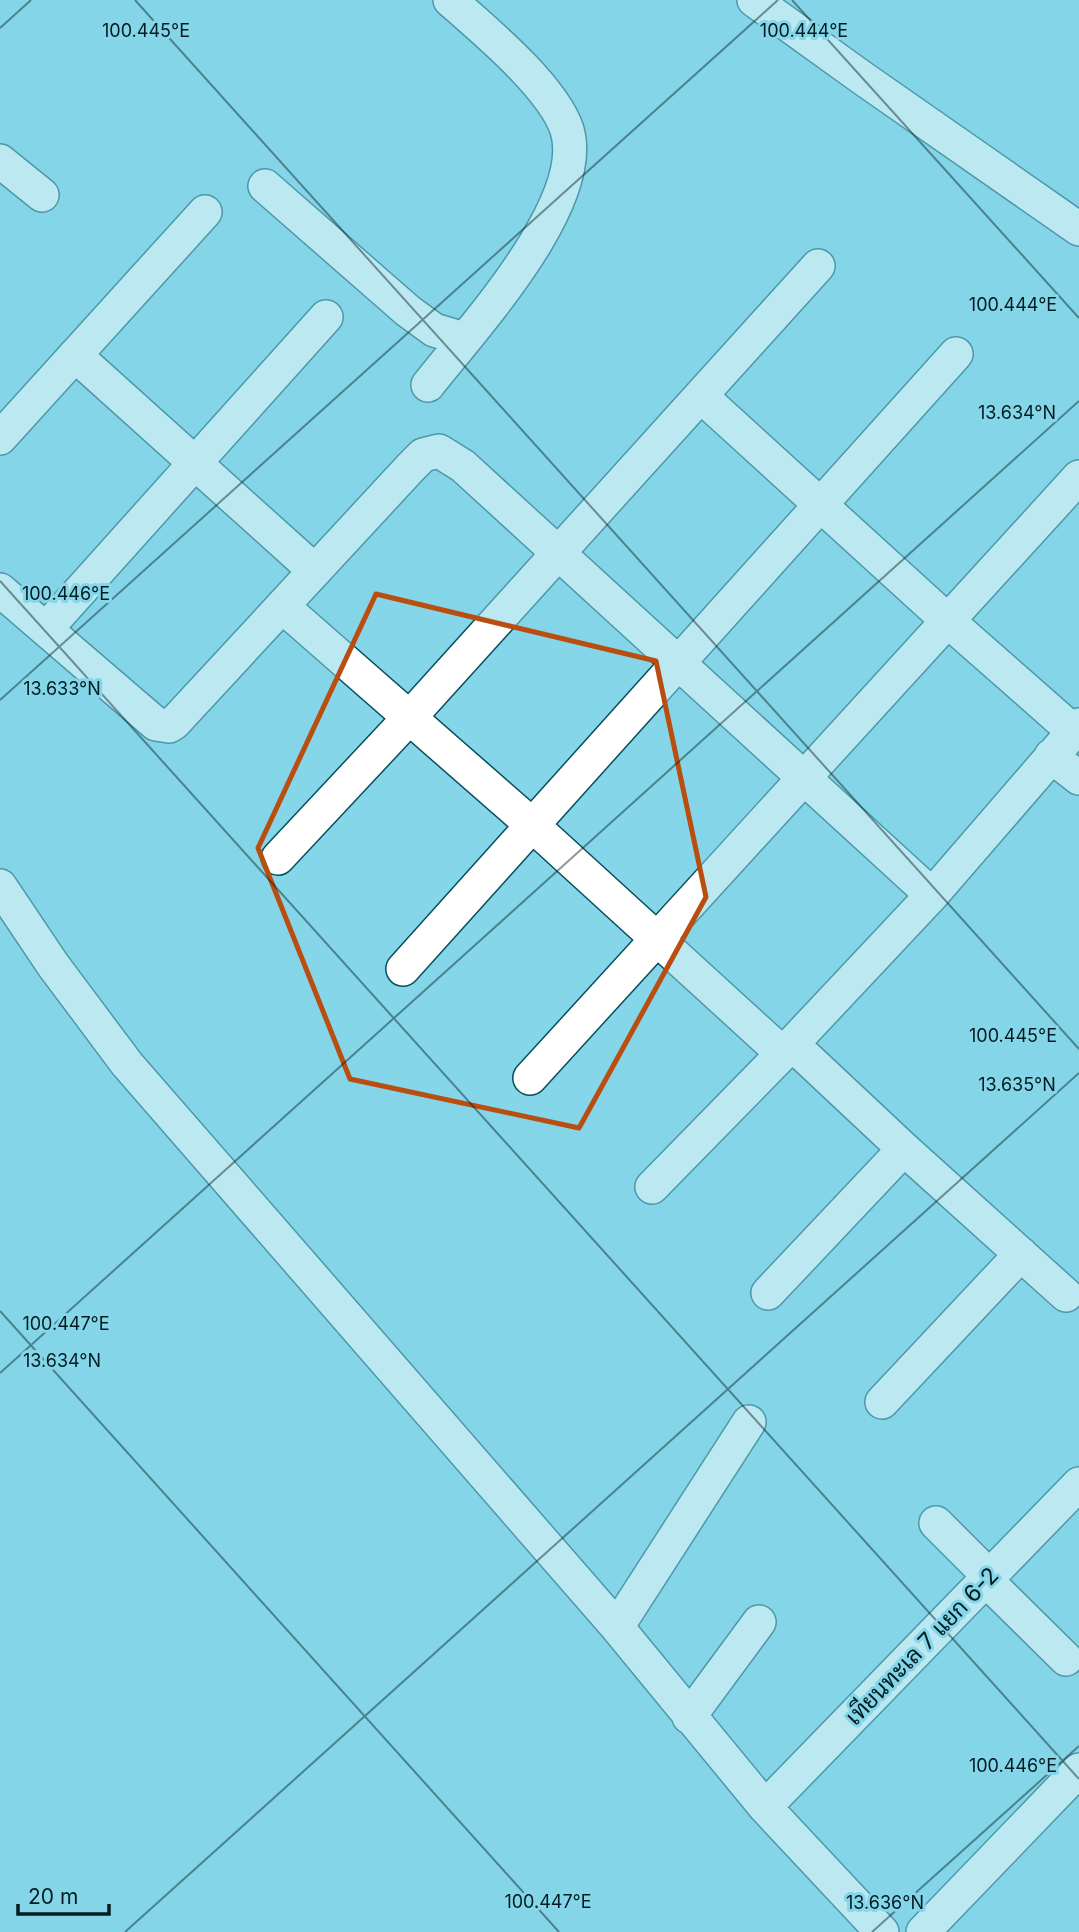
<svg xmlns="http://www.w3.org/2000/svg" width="1079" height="1932" font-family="Inter,Sarabun,sans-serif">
	<rect width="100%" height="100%" fill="#85d6e8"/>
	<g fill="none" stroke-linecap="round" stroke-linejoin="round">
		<defs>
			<path id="minor" d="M754,0L861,77L1079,229
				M0,161L42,195
				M265,186L408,311L434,330L464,339
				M75,355L315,571
				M428,385C471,330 589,203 567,130C553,87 484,30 450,0
				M701,396L948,621L1073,731
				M0,438L205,212
				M0,590L156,724L169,726L174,723L411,467L423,455L439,451L463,466L932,895L1079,725
				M282,606L531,824L782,1053
				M46,629L326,317
				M1051,756L1079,778
				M278,858L409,718L818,266
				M0,886L53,965L127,1064L617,1627L765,1807L882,1932
				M403,969L956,354
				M792,1044L904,1149L1066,1295
				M530,1078L1079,477
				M652,1187L792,1044L932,895
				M768,1293L904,1149
				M882,1402L1021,1254
				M936,1523L989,1576
				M986,1580L1066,1659
				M617,1627L749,1422
				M689,1717L759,1622
				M765,1807L1079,1484
				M923,1932L1079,1770"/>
		</defs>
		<!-- minor casing -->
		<use href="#minor" stroke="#074f5c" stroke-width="36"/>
		<!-- minor -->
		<use href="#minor" stroke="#fff" stroke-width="33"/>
	</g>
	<!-- marked area -->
	<path d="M0 0H1079V1932H0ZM376,594L656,661L706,897L579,1128L350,1079L258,848Z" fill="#85d6e8" fill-opacity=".55" fill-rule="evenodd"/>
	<path fill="none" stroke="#ba4d10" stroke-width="5" stroke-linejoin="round" d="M376,594L656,661L706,897L579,1128L350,1079L258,848Z"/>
	<!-- ticks -->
	<path fill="none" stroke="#031c22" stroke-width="2" stroke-opacity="0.45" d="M135,0L1079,1049M792,0L1079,318M0,28L31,0M0,581L1079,1779M0,700L778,0M0,1311L559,1932M0,1373L1079,401M125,1932L1079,1073M872,1932L1079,1746"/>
	<g text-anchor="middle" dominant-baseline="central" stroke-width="6" stroke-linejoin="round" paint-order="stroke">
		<!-- street labels -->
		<g font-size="23" fill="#031c22" stroke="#85d6e8">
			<text transform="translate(922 1646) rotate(-46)">เทียนทะเล 7 แยก 6-2</text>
		</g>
	</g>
	<g font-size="18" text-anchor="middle" fill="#031c22" stroke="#85d6e8" stroke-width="6" stroke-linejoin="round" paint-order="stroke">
		<text x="146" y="37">100.445°E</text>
		<text x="804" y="37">100.444°E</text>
		<text x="1013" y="311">100.444°E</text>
		<text x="1017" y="419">13.634°N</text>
		<text x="66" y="600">100.446°E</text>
		<text x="62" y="695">13.633°N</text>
		<text x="1013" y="1042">100.445°E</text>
		<text x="1017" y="1091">13.635°N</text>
		<text x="66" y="1330">100.447°E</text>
		<text x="62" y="1367">13.634°N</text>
		<text x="1013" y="1772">100.446°E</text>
		<text x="548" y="1908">100.447°E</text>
		<text x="885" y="1909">13.636°N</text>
	</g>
	<!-- scale -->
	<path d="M18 1904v10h91v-10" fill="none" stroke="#031c22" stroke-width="3.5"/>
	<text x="28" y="1904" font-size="21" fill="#031c22" stroke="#85d6e8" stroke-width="5" paint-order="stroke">20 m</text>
</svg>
